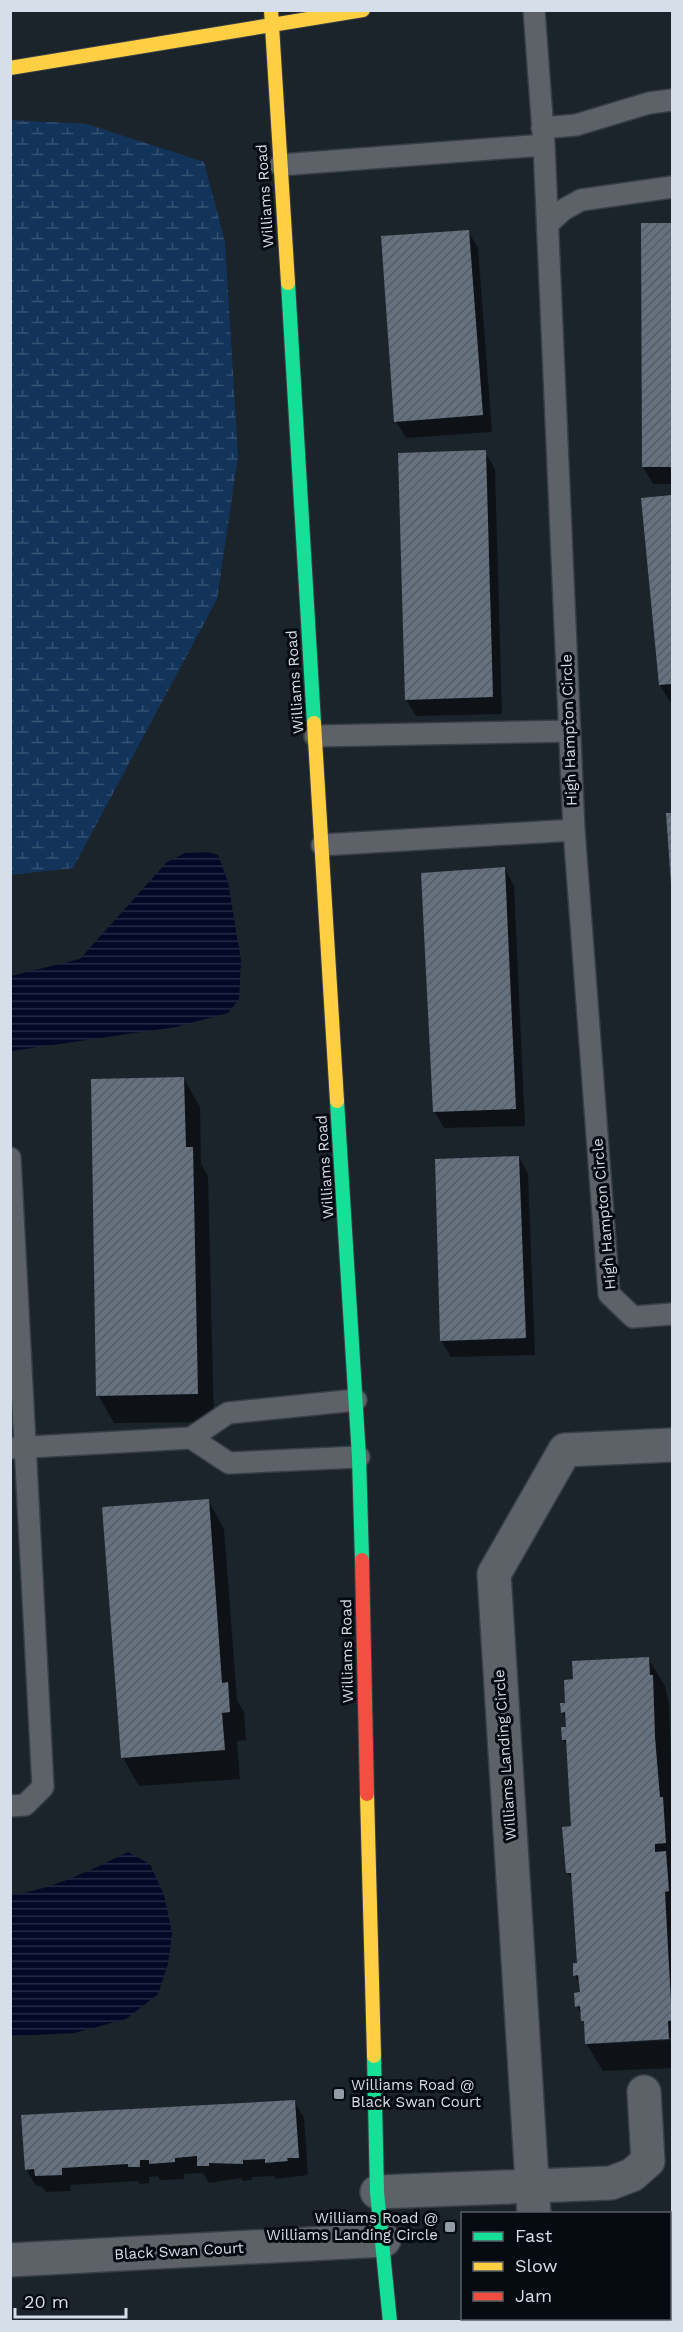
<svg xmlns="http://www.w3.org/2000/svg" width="683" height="2332" font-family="'Work Sans',sans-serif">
	<defs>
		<pattern id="wetland-marsh" width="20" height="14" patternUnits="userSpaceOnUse" patternTransform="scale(1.5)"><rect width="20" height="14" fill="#12345a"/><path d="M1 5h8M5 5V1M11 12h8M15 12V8" fill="none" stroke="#345172"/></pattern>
		<pattern id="water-rules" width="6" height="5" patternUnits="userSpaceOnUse" patternTransform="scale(1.5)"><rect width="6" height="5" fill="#020825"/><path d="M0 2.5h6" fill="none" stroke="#262c45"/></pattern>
		<pattern id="building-hatch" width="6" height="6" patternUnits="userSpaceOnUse" patternTransform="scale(1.5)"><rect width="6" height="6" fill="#65717e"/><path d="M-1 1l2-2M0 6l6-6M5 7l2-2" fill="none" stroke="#545c65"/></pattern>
	</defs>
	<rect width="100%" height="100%" fill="#1b232b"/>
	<!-- wetland -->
	<path fill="url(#wetland-marsh)" d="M11,120L87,124L204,162L225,242L238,456L217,599L73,868L11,875Z"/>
	<!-- water -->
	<path fill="url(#water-rules)" d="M208,852L218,855L228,882L241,961L239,999L228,1013L176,1027L11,1051V976L80,959L167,862L185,853Z
		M128,1852L150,1864L164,1895L172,1933L168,1964L158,1994L126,2019L74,2033L11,2036V1895C53,1889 89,1871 128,1852Z"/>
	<!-- shadow -->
	<path fill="#0007" d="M642,225H672V484H653L643,467Z
		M468,231L478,248L492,432L406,438L396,421Z
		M485,452L495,469L502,714L416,716L406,699Z
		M672,497V701L670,702L660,685L643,499Z
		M668,814H672V889Z
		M505,869L514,886L525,1126L444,1128L434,1111Z
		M184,1079L200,1107L201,1164L208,1176L214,1422L114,1423L98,1395Z
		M519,1157L528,1174L535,1355L451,1357L441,1340Z
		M208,1500L224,1529L237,1700L244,1712L246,1740L237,1741L240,1779L139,1786L123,1758L104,1508Z
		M648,1658L665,1686L669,1705L672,1786V2037L596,2041V2044L672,2040V2068L603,2071L586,2043V2027L577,2006L581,1994L580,1985L575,1975L579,1964L573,1882L567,1872L572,1827L568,1747L563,1740L567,1720L562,1712L567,1704Z
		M294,2101L304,2118L308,2175L276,2179L274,2176L252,2177V2180L243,2181L241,2178L209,2183L203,2173L184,2174V2179L160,2180L158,2176L149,2177V2183L140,2184L138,2181L70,2185L71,2191L46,2192L42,2186H36L26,2169Z
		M670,2233H672V2322H574V2318H670Z"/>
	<!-- building -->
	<path fill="url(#building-hatch)" d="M641,223H672V467H642Z
		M469,230L483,415L394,422L381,236Z
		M486,450L493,697L405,700L398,453Z
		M672,495V684L659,685L641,498Z
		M666,813H672V884H671Z
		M505,867L516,1109L433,1112L421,873Z
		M184,1077L186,1147H193L198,1394L96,1396L91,1079Z
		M519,1156L526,1338L440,1341L435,1159Z
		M209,1499L222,1683L228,1682L230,1712L222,1713L225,1750L121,1758L102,1507Z
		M649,1657L650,1675H653L655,1737L660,1797H663L666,1843L655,1844V1852L666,1851L669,1891L665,1892L672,2021H668L669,2039L585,2044L584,2021H581L580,2006L575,2007L574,1993L580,1992L578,1975L573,1976V1963H577L571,1873H566L562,1827L571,1826L566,1740H562L561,1727H566L565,1712L561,1713L560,1703H565L564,1680L573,1679L572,1661Z
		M295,2100L299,2158H287L288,2161L265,2163V2159L243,2160V2164L209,2163V2166H197V2156L175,2158V2162L149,2164V2160H140V2167H128V2164L62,2168V2175L35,2176L34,2169L25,2170L21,2115Z
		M670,2233H672V2322H572V2319H669Z"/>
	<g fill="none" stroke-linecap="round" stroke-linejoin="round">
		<defs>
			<path id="lane" d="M542,128L576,125L649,103L672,100
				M544,145L574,830L609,1294L633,1317L672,1314
				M280,165L544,145L534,10
				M548,224L563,210L581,200L672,187
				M315,736L570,731
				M322,845L574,830
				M10,1158L43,1787L25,1805L10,1806
				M356,1400L228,1413L191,1438L229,1463L359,1457
				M12,1448L191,1438"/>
			<path id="street" d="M377,2192L611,2183L632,2175L648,2161L644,2092
				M534,2214L494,1574L565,1450L672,1445
				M10,2260L384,2240
				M541,2318L542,2322"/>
			<path id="fast" d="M288,283L314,723
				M337,1101L359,1457L362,1560
				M374,2056L377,2192L390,2322"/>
			<path id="slow" d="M271,10L288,283
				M10,68L363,10
				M314,723L337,1101
				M367,1794L374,2056"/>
			<path id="jam" d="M362,1560L367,1794"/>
		</defs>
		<!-- lane casing -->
		<use href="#lane" stroke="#383e46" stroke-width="24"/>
		<!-- street casing -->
		<use href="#street" stroke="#383e46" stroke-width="36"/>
		<!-- fast casing -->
		<use href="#fast" stroke="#383e46" stroke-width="16"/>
		<!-- slow casing -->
		<use href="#slow" stroke="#383e46" stroke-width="16"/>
		<!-- jam casing -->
		<use href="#jam" stroke="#383e46" stroke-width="16"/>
		<!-- lane -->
		<use href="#lane" stroke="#5c6268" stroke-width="21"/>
		<!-- street -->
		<use href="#street" stroke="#5c6268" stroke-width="33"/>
		<!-- fast -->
		<use href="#fast" stroke="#16e098" stroke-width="14"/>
		<!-- slow -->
		<use href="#slow" stroke="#ffcf43" stroke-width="14"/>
		<!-- jam -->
		<use href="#jam" stroke="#f24e42" stroke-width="14"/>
	</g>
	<!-- markers -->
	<g fill="#949da6" stroke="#060b12" stroke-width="2">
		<rect x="333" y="2088" width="12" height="12" rx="3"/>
		<rect x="444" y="2221" width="12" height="12" rx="3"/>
	</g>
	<g text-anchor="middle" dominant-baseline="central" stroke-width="6" stroke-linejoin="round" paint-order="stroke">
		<!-- street labels -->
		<g font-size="15" fill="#d5dee9" stroke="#060b12">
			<text transform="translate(265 196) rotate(-94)">Williams Road</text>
			<text transform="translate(295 682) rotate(-94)">Williams Road</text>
			<text transform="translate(569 730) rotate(-92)">High Hampton Circle</text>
			<text transform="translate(325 1167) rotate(-94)">Williams Road</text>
			<text transform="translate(604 1214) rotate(-95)">High Hampton Circle</text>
			<text transform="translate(347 1651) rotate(-91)">Williams Road</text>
			<text transform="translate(505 1755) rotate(-94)">Williams Landing Circle</text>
			<text transform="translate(179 2251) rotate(-3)">Black Swan Court</text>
		</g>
		<!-- poi labels -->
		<g font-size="15" fill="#d5dee9" stroke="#060b12" text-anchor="start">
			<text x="351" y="2085">Williams Road @<tspan x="351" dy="17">Black Swan Court</tspan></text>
			<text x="438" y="2218" text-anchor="end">Williams Road @<tspan x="438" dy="17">Williams Landing Circle</tspan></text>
		</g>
	</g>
	<!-- border -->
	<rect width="683" height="2332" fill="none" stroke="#d5dee9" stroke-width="24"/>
	<!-- legend -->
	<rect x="461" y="2212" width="210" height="108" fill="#060b12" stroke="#595f68" stroke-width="1.5"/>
	<rect x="473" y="2232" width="30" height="9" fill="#16e098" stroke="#595f68" stroke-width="1.5"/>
	<text x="515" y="2242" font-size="18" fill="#d5dee9">Fast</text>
	<rect x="473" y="2262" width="30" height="9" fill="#ffcf43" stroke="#595f68" stroke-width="1.5"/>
	<text x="515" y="2272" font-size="18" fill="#d5dee9">Slow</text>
	<rect x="473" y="2292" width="30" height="9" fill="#f24e42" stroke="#595f68" stroke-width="1.5"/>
	<text x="515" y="2302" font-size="18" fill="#d5dee9">Jam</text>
	<!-- scale -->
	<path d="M15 2308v9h111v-9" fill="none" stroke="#d5dee9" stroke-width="3"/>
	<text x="24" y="2308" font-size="18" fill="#d5dee9" stroke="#060b12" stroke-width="4.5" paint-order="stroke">20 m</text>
</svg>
